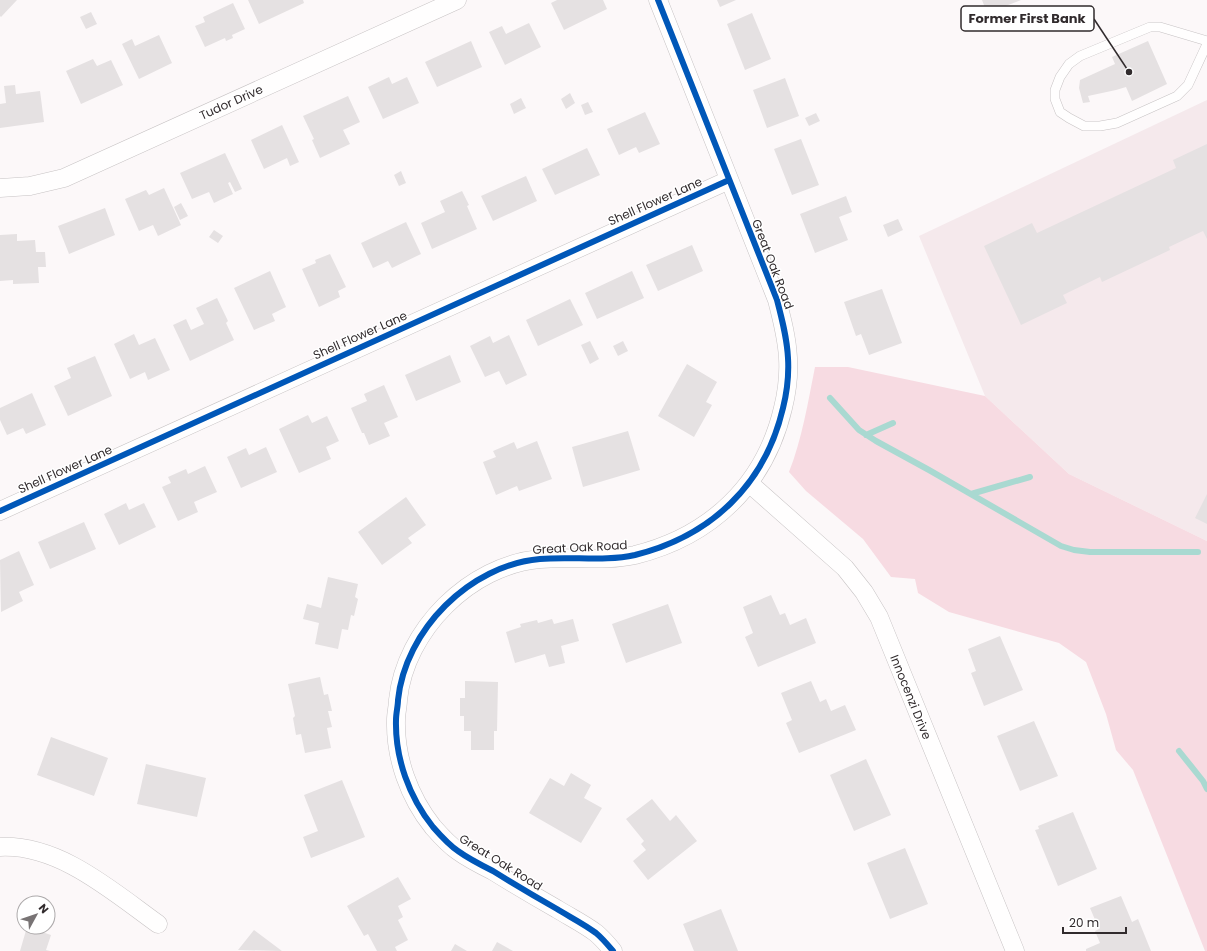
<svg xmlns="http://www.w3.org/2000/svg" width="1207" height="951" font-family="Poppins,sans-serif">
	<rect width="100%" height="100%" fill="#fcf8f9"/>
	<!-- built -->
	<path fill="#f5e9ec" d="M1207,100V541L1069,474L985,396L919,236Z"/>
	<!-- green -->
	<path fill="#f7dbe2" d="M815,367H848L985,396L1069,474L1207,541V951H1205L1133,770L1116,750L1106,714L1086,662L1059,643L949,612L918,593L915,579L891,577L863,539L806,491L789,472C802,439 808,402 815,367Z"/>
	<g fill="none" stroke-linecap="round" stroke-linejoin="round">
		<!-- stream -->
		<path stroke="#a9d9d1" stroke-width="6" d="M830,398L859,430L876,441L929,470L1061,546L1074,550L1090,552H1198
			M866,435L893,423
			M971,494L1030,477
			M1179,751L1203,781L1207,789"/>
	</g>
	<!-- building -->
	<path fill="#e5e1e2" d="M0,0H17L1,17L0,16Z
		M248,0H303L304,3L259,24Z
		M557,0H603L607,9L564,30L551,3Z
		M717,0H736L720,7Z
		M982,0H1021L987,13Z
		M233,3L245,29L232,35L233,38L226,41L225,38L205,47L195,26L205,22L203,17Z
		M91,12L97,24L86,29L80,17Z
		M752,13L771,59L745,70L727,24Z
		M529,23L541,47L505,65L489,32L502,26L506,34Z
		M159,35L172,63L139,79L122,44L132,39L135,46Z
		M471,41L482,67L437,87L425,62Z
		M1148,41L1167,84L1132,101L1126,87L1116,90L1088,96L1090,102L1083,103L1079,88L1080,80L1115,64L1112,57Z
		M93,59L97,66L111,60L123,85L81,104L66,71Z
		M389,77L392,84L407,77L419,103L383,119L368,87Z
		M785,78L799,116L767,128L753,90Z
		M15,85L16,94L40,91L44,122L0,128V104L6,103L4,86Z
		M570,93L575,103L566,109L561,99Z
		M348,96L360,122L343,130L350,144L320,158L312,140L314,139L303,116Z
		M521,98L526,108L514,114L510,104Z
		M588,102L593,112L585,115L581,105Z
		M645,112L660,144L639,153L636,147L619,155L607,129Z
		M816,113L820,121L809,126L805,118Z
		M282,125L299,162L290,166L287,158L264,169L251,140Z
		M801,139L819,185L792,195L774,149Z
		M1207,144V239L1203,231L1169,247L1170,250L1102,282L1100,277L1063,295L1067,303L1021,325L984,246L1032,223L1037,233L1176,168L1173,160Z
		M587,148L600,175L555,195L542,169Z
		M225,153L242,189L235,192L230,182L228,183L233,194L214,203L209,192L192,199L180,173Z
		M401,171L406,183L399,186L394,175Z
		M526,176L537,201L493,221L481,196Z
		M164,188L181,225L158,236L153,225L139,231L125,199L146,190L149,195Z
		M462,191L469,205L467,206L477,229L432,249L421,223L445,212L440,201Z
		M846,196L852,212L839,217L848,240L815,253L800,214Z
		M181,203L188,216L180,220L174,207Z
		M105,208L115,235L69,254L58,226Z
		M898,219L903,230L888,237L883,225Z
		M406,222L421,254L392,268L388,261L373,268L361,243Z
		M214,230L223,236L218,243L209,237Z
		M17,234V241L35,240L36,252H45L46,267H38L39,283L13,284V280L0,281V235Z
		M692,245L703,271L658,291L646,265Z
		M330,254L346,287L338,291L340,297L319,307L302,269L316,263L315,260Z
		M270,271L286,307L272,314L275,321L254,330L234,288Z
		M632,271L644,298L597,319L585,293Z
		M882,289L902,343L869,355L861,334L856,336L844,302Z
		M217,298L228,321L226,323L234,340L190,361L173,325L186,319L191,330L204,324L196,308Z
		M570,299L583,325L538,346L526,320Z
		M134,334L139,345L155,338L170,370L148,380L145,372L130,379L114,344Z
		M509,335L527,375L506,385L499,371L485,377L470,346L490,336L493,343Z
		M590,341L599,359L590,364L581,345Z
		M623,341L628,351L618,356L613,346Z
		M450,355L461,382L416,401L405,375Z
		M95,356L112,396L68,416L54,386L71,378L67,368Z
		M687,364L717,382L706,402L712,405L694,437L658,416Z
		M384,385L398,417L384,423L390,436L369,445L364,433H362L351,408L367,401L364,394Z
		M32,393L46,425L26,434L23,428L7,435L0,420V408Z
		M308,415L312,423L327,416L339,441L326,447L331,459L299,473L279,429Z
		M628,431L640,470L583,487L572,447Z
		M537,441L552,479L519,491L517,486L496,495L483,462L496,457L493,451L514,442L517,449Z
		M266,447L277,472L241,488L227,457L246,448L249,455Z
		M205,466L217,492L194,502L198,512L178,521L162,487L171,483L168,477L186,469L188,474Z
		M1207,494V524L1195,518Z
		M406,497L426,525L408,538L412,543L382,565L358,532Z
		M126,503L129,510L144,503L156,527L119,545L104,514Z
		M84,522L96,549L50,569L38,542Z
		M19,551L34,585L19,592L23,601L1,612L0,560Z
		M328,577L358,584L355,597L358,599L354,616L351,615L348,630L342,629L338,649L315,644L319,623L303,619L307,604L321,608Z
		M771,595L780,615L785,613L790,625L806,618L816,643L758,667L745,637L753,633L743,607Z
		M668,604L682,643L626,663L612,624Z
		M552,619L554,624L573,619L579,641L561,646L565,663L549,667L545,654L515,663L506,632L521,627L520,624L537,620L538,623Z
		M1000,636L1023,690L984,706L971,673L976,671L968,649Z
		M320,677L324,695L328,694L332,711H328L332,727L327,728L331,748L305,753L301,734L296,735L293,718L295,716L288,684Z
		M465,681L498,682L497,731H494V750H471V731H464V716H460V698H465Z
		M811,681L820,702L826,699L831,711L845,705L856,730L799,753L786,723L792,720L781,693Z
		M1034,721L1058,776L1020,791L997,736Z
		M51,737L108,758L94,796L37,775Z
		M866,759L891,815L854,831L830,775Z
		M146,764L206,778L197,817L137,804Z
		M571,773L591,785L584,798L602,808L581,843L529,813L550,778L564,786Z
		M342,780L365,837L311,858L303,837L318,831L304,795Z
		M652,799L670,821L676,815L697,841L648,880L633,861L646,850L641,844L644,841L626,819Z
		M1073,812L1097,869L1058,886L1035,830L1039,829L1038,826Z
		M905,848L928,904L890,919L867,863Z
		M398,877L411,899L398,906L403,917L398,920L408,940L395,947L397,951H377L368,934L364,936L347,906Z
		M1121,896L1132,922L1138,919L1151,951H1086V949L1100,943L1095,931L1099,929L1090,908Z
		M721,909L738,951H694L683,924Z
		M27,927L51,935L46,950L50,951H20Z
		M254,930L282,951L238,950Z
		M497,942L513,951H492Z
		M455,944L467,951H451Z"/>
	<g fill="none" stroke-linecap="round" stroke-linejoin="round">
		<defs>
			<path id="service" d="M1207,41L1160,27H1150L1080,56L1069,64L1060,77L1055,90V99L1060,112L1069,118L1084,126H1100L1117,123L1177,96L1188,85L1207,44"/>
			<path id="minor" d="M0,188L30,186L64,178L457,0
				M749,483L845,568L864,592L879,617L1015,951
				M0,511L729,180
				M0,847C59,844 112,891 158,924
				M613,951C608,945 602,938 596,933C584,924 570,917 557,909C536,897 514,884 493,871C481,865 469,859 458,851C449,845 440,835 433,827C409,797 395,758 396,720C396,713 398,706 398,700C405,630 470,565 540,559C572,556 604,562 635,555C711,536 765,485 783,408C787,392 789,375 788,358C787,338 782,319 777,300L658,0"/>
		</defs>
		<!-- service casing -->
		<use href="#service" stroke="#c7c3c4" stroke-width="10"/>
		<!-- minor casing -->
		<use href="#minor" stroke="#c7c3c4" stroke-width="19"/>
		<!-- service -->
		<use href="#service" stroke="#fffefe" stroke-width="9"/>
		<!-- minor -->
		<use href="#minor" stroke="#fffefe" stroke-width="18"/>
		<defs>
			<path id="cycleway" d="M0,511L729,180
				M613,951C608,945 602,938 596,933C584,924 570,917 557,909C536,897 514,884 493,871C481,865 469,859 458,851C449,845 440,835 433,827C409,797 395,758 396,720C396,713 398,706 398,700C405,630 470,565 540,559C572,556 604,562 635,555C711,536 765,485 783,408C787,392 789,375 788,358C787,338 782,319 777,300L658,0"/>
		</defs>
		<!-- cycleway casing -->
		<use href="#cycleway" stroke="#fff" stroke-width="8"/>
		<!-- cycleway -->
		<use href="#cycleway" stroke="#0057b8" stroke-width="6"/>
	</g>
	<g text-anchor="middle" dominant-baseline="central" stroke-width="3" stroke-linejoin="round" paint-order="stroke">
		<!-- street labels -->
		<g font-size="12" fill="#312b2d" stroke="#fff">
			<text transform="translate(231 102) rotate(-24)">Tudor Drive</text>
			<text transform="translate(655 201) rotate(-24)">Shell Flower Lane</text>
			<text transform="translate(773 264) rotate(69)">Great Oak Road</text>
			<text transform="translate(360 335) rotate(-24)">Shell Flower Lane</text>
			<text transform="translate(65 469) rotate(-24)">Shell Flower Lane</text>
			<text transform="translate(580 547) rotate(-3)">Great Oak Road</text>
			<text transform="translate(911 697) rotate(68)">Innocenzi Drive</text>
			<text transform="translate(501 862) rotate(32)">Great Oak Road</text>
		</g>
	</g>
	<!-- callouts -->
	<path fill="none" stroke="#312b2d" stroke-width="1.5" d="M1129 72L1094 19"/>
	<circle fill="#312b2d" stroke="#fff" stroke-width="1.5" cx="1129" cy="72" r="4"/>
	<rect fill="#fff" stroke="#312b2d" stroke-width="1.5" x="961" y="6" width="133" height="25" rx="4"/>
	<g font-size="13" text-anchor="middle" font-weight="bold" fill="#312b2d">
		<text x="1027" y="23">Former First Bank</text>
	</g>
	<!-- north arrow -->
	<g transform="translate(36 915) rotate(50)"><circle r="19" fill="#ffffff" stroke="#adaaab"/>
	<path d="M0-3L7 15L0 10L-7 15Z" fill="#787374"/>
	<text y="-6" font-size="11" font-weight="bold" text-anchor="middle" fill="#312b2d">N</text>
	</g>
	<!-- scale -->
	<path d="M1063 927v6h63v-6" fill="none" stroke="#312b2d" stroke-width="2"/>
	<text x="1069" y="927" font-size="12" fill="#312b2d" stroke="#ffffff" stroke-width="3" paint-order="stroke">20 m</text>
</svg>
